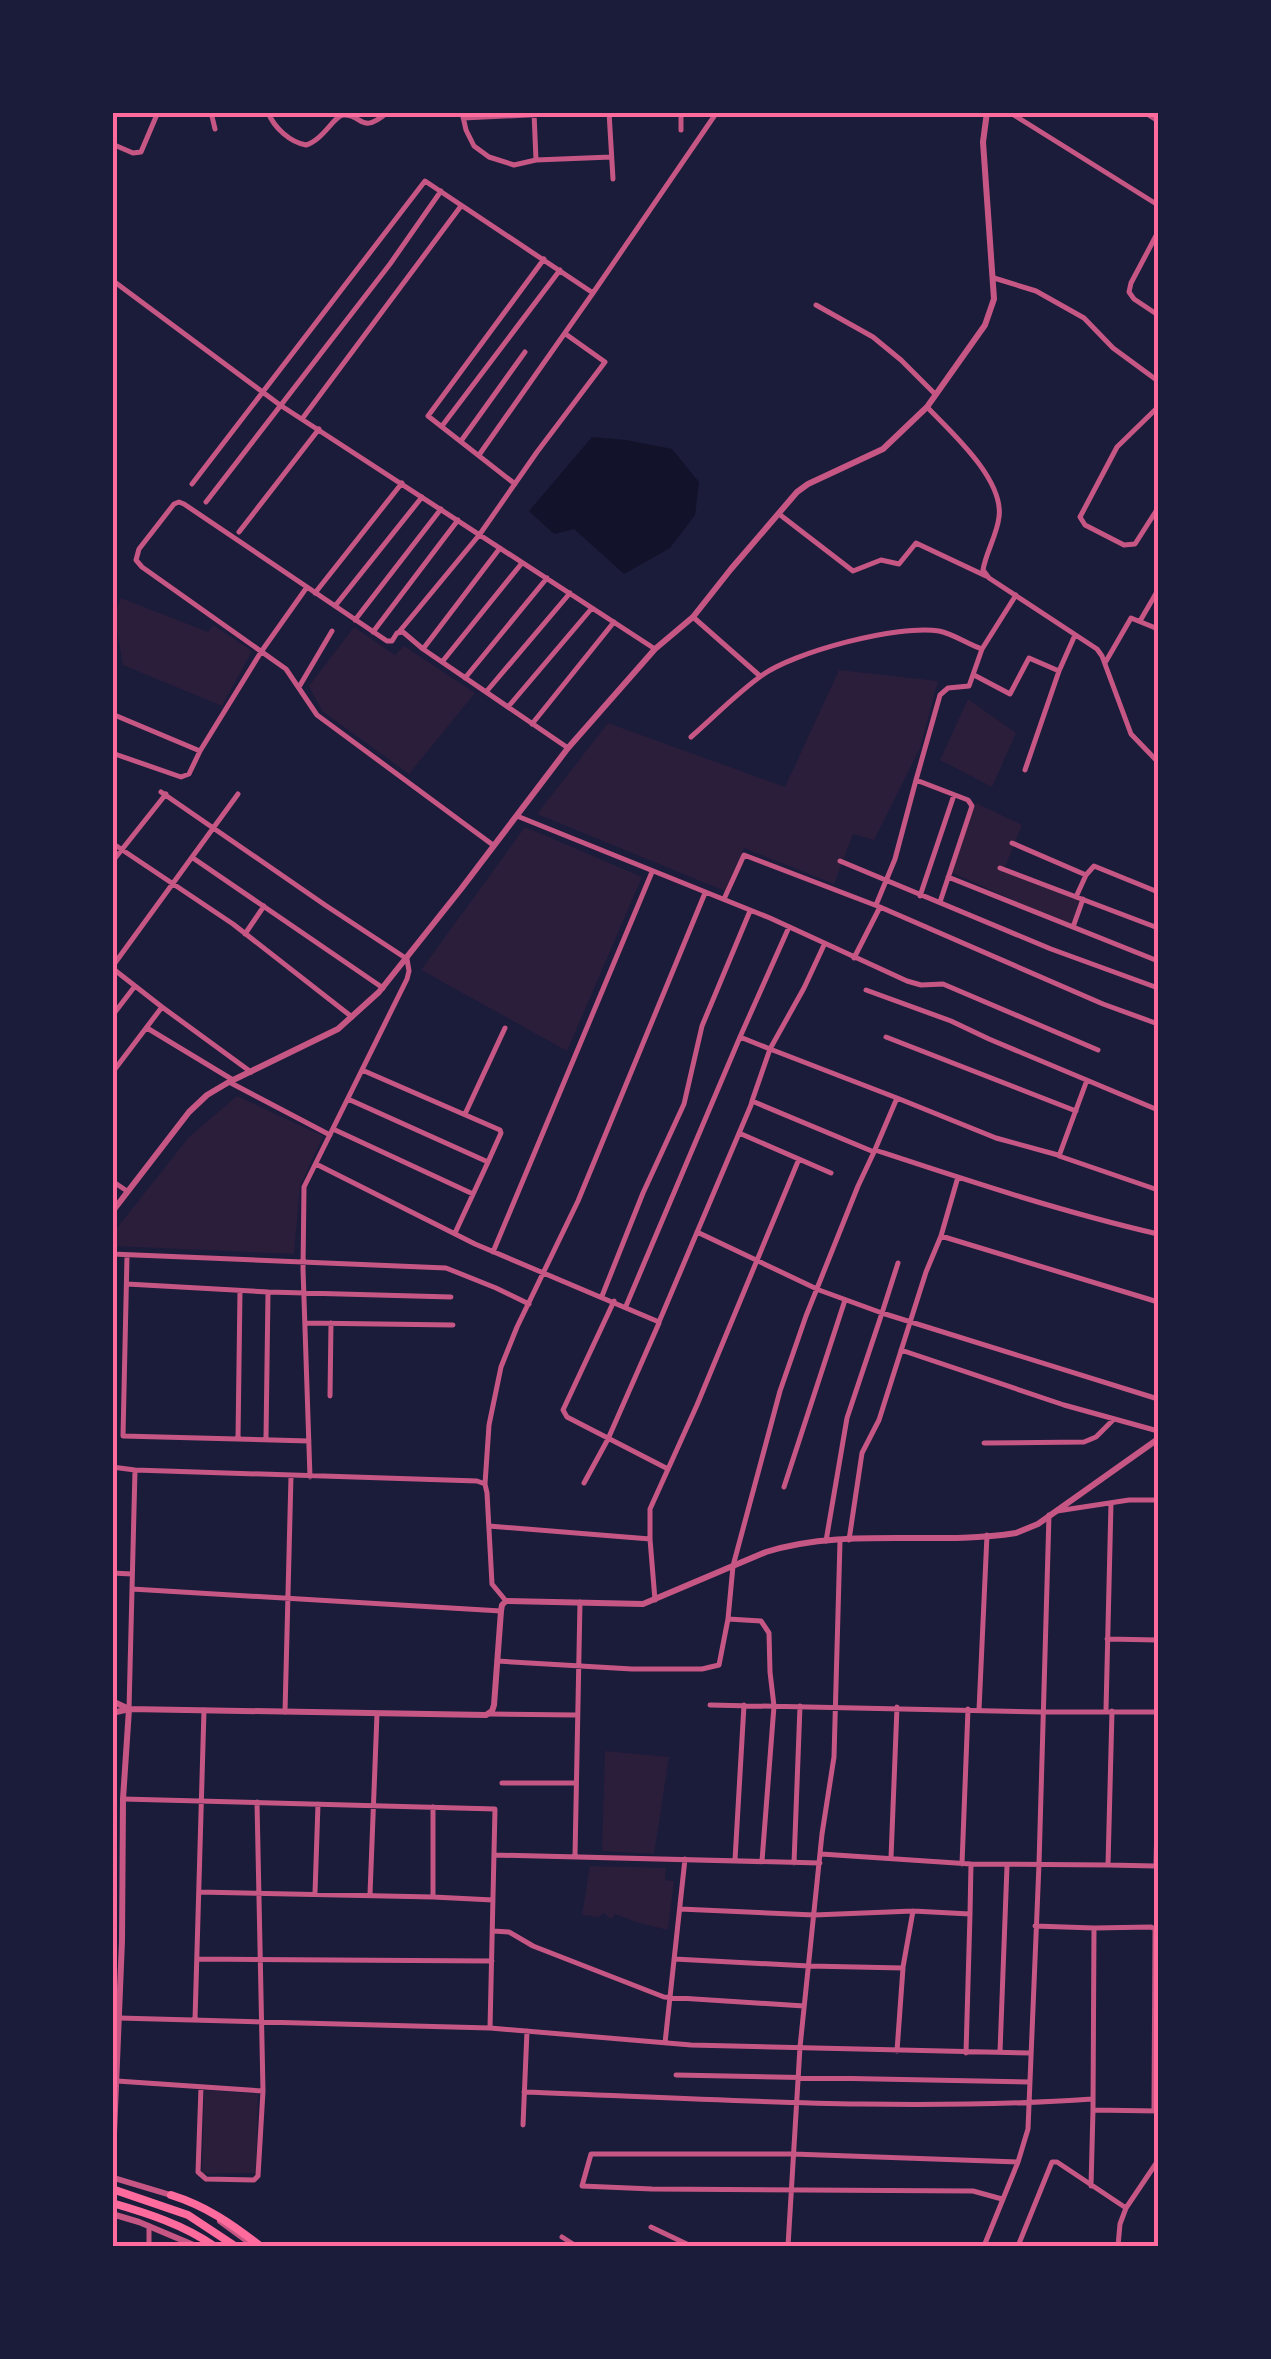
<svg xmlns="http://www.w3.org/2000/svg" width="1271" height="2359" font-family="Mulish,sans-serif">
	<rect width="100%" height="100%" fill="#1b1b3a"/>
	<!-- green -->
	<path fill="#2a1e3b" d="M121,598L208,632L213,625L252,651L222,706L123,665L114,614Z
		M354,627L395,655L404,646L475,693L409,774L322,711L309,686Z
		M839,670L938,681L920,748L874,840L853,834L834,884L744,848L725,891L537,814L608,723L785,787Z
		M968,699L1016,733L992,787L940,760Z
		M976,803L1022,825L1003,872L1080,900L1071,926L951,872Z
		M525,827L642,877L567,1051L421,970Z
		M237,1096L323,1136L300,1186L294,1254L113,1246V1233L189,1137Z
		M605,1751L669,1757L654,1854L602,1851Z
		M590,1866L666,1868L665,1880L674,1881L668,1930L639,1923L615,1914L612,1919L603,1913L599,1917L582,1915Z
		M204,2090L258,2094L256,2173L202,2174Z"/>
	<!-- water -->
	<path fill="#12122b" d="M592,437L626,440L672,449L699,482L695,515L670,548L624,574L574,529L554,534L529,511Z"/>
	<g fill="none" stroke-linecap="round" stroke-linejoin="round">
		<!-- minor -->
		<path stroke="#c65784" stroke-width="5" d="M211,112L215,129
			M268,112C274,128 290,142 306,145C323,140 334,116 343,115C364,114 359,136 388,112
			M462,112L466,130L474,146L489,157L514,165L536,160L611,157
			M609,112L613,179
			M681,112V130
			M1009,112L1158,205
			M1144,112L1158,121
			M534,113L536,160
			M463,118L590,112
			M112,144L133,153L141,152L158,112
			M1158,232L1131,283L1129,292L1134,299L1158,315
			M994,278L1036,291L1084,318L1113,348L1158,381
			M112,280L280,405L655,649
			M593,293L717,112
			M816,305L873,337L901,360L935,394
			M927,407C951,432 1004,479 999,517C997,535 986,552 983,570L989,578L1097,649L1102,656L1131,734L1158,762
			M1158,407L1117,447L1080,517L1085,525L1124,545L1135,544L1158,508
			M302,419L461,206
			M442,426L560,270
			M461,441L525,352
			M192,484L425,181L593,293L479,455
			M515,484L428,416L544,259
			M206,502L390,264L441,191
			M779,514L853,571L881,560L899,564L916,543L986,576
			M239,532L319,429
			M315,593L402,483
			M335,606L422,497
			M693,617L760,676
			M355,620L441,509
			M1140,621L1158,590
			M373,632L458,520
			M399,632L480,534L537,452L605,362L567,335
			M423,649L500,548
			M442,662L522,563
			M1105,663L1131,618L1158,629
			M974,675L1010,694L1029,658L1059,671
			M465,678L547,578
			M299,687L332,631
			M486,692L570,593
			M508,707L592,608
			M112,714L200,751L261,652L307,587
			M532,724L614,622
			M691,737C714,717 736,694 761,676C793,652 899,624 939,631C954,634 967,644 982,649L1016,595
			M112,753L181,777L189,774L200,751
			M1025,770L1059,671L1075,635
			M916,780L940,695L948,688L969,686L982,649
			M161,792L325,905L407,959L409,971L407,979L304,1187L303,1269L310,1477
			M112,804H114
			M517,816L770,918L907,981L921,985L943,984L1098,1050
			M112,843L233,924L352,1017
			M1012,843L1086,875
			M493,845L317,715L286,669L142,567L136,560L139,549L174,504L179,502L184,504L387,641H392L397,633L403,632L423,649L568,748
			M193,858L383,988
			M840,861L1051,949L1158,988
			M112,862L166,794
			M1000,868L1158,928
			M948,877L1158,961V959
			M920,896L954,795
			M1076,897L1086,875L1094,866L1158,892
			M724,899L744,855L880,907L1103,1004L1158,1024
			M876,905L895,859L916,780L968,800L972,806L940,902
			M1073,927L1083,899
			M245,934L264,906
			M854,958L880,907
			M112,967L238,794
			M112,968L162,1007
			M866,990L951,1021L989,1039L1158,1110
			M112,1016L135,986
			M147,1028L233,1080
			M740,1037L789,927
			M886,1037L1076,1111
			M362,1070L500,1130L501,1133L488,1162
			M112,1073L162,1007L251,1072
			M1087,1080L1059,1156L1158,1190
			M229,1082L330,1135
			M897,1098L996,1138L1058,1155
			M348,1099L488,1162L455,1233
			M465,1114L505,1028
			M333,1129L473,1194
			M739,1133L831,1173
			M875,1150C969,1181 1062,1212 1158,1234
			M316,1164L475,1244L659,1322L751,1105L752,1101L770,1049L897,1098L874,1152L752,1101
			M112,1181L127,1191
			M697,1232L819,1290L882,1313L898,1263
			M941,1236L1158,1302
			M493,1252L652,872
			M112,1254L446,1268L496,1288L529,1304
			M127,1256L123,1436L309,1441
			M127,1284L268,1292
			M602,1296L643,1193L684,1104L702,1026L750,911
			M614,1301L563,1410L567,1417L668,1469
			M626,1306L740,1037L770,1049L804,988L824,945
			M305,1323L453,1325
			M901,1350L1064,1405L1158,1431
			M330,1396L331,1323
			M238,1438L240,1291
			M266,1438L268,1292L451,1297
			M984,1443L1084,1442L1096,1437L1113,1420
			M112,1467L135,1470L477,1481L485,1484
			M584,1483L608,1439L659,1323
			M784,1487L845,1300
			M1057,1511L1129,1500H1158
			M489,1526L650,1539
			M849,1540L862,1453L879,1420L926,1272L941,1236L958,1177
			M826,1541L847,1418L882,1313L1158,1399
			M112,1573L132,1574
			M132,1589L501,1611
			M655,1600L650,1539V1509L697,1405L799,1159
			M506,1601L492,1584L487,1493L485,1484L489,1425L501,1367L517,1327L578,1201L705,893
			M728,1619L761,1621L769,1633L770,1672L774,1706L762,1861
			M1107,1639L1158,1640
			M497,1661L632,1669H702L719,1665L728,1619L733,1566L780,1391L806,1316L858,1186L874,1152
			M710,1705L1042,1712H1158
			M129,1709L135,1470
			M979,1710L987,1535
			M1106,1710L1111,1503
			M285,1712L291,1476
			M489,1714L576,1715
			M502,1783H576
			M123,1799L495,1809L490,2028
			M821,1854L971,1864
			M494,1855L820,1863
			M575,1856L580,1602
			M891,1858L897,1707
			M735,1860L744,1705
			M794,1863L800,1706
			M962,1864L968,1709
			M1108,1865L1155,1866
			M1156,1866L1158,1769
			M199,1892L433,1897V1807
			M315,1893L318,1804
			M370,1894L377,1714
			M433,1897L493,1900
			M680,1909L814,1915L913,1911L970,1914L966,2053
			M970,1914L971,1864L1108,1865L1112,1711
			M1035,1926L1094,1928L1093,2110
			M1094,1928L1151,1927L1155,1929L1154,2111
			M493,1931L509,1932L533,1946L664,1997L804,2006
			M197,1959L492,1961
			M674,1959L809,1966L903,1968L897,2051
			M903,1967L913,1911
			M119,2018L490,2028L691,2045L1031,2053
			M195,2020L204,1710
			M665,2043L685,1859
			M1000,2052L1007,1866
			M676,2075L1030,2082
			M117,2081L263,2091L257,1802
			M201,2087L198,2172L206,2179L254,2180L258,2176L263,2091
			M524,2092C713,2099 904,2112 1092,2099
			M523,2125L527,2031
			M1091,2186L1093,2110L1158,2111
			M1002,2199L973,2191L652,2189L582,2186L591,2154H793L1018,2162
			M149,2226V2246
			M651,2227L691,2246
			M562,2237L576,2246
			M788,2246L800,2047L822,1834L834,1757L840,1541
			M984,2246L1018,2162L1028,2129L1039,1864L1049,1515
			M1018,2246L1052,2162H1057L1126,2208L1157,2162L1158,2163
			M1118,2246L1120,2224L1126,2208"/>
		<!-- tertiary -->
		<path stroke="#c65784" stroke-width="6" d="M112,1212L189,1112L207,1095L229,1082L338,1029L379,992L461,889L568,748L655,649L693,617L731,569L797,492L808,484L883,449L927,407L985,325L994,299L983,142L987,112
			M112,1701L129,1709
			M112,1713L129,1709L486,1715L492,1711L494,1705L501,1611L502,1605L506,1601L643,1604L766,1552C846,1527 934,1546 1016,1533L1038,1524L1158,1439
			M114,2178L174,2196
			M112,2182L122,1941L123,1799L129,1709
			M112,2214L139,2222L196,2246
			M220,2221L254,2246"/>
		<!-- primary -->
		<path stroke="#ff6b9d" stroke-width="8" d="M112,2189L188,2215L235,2246
			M171,2195C206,2206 232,2224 260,2246
			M112,2203C147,2213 184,2225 214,2246"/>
	</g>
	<!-- border -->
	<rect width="1271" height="2359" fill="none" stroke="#1b1b3a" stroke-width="230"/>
	<rect x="115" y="115" width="1041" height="2129" fill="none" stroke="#ff6b9d" stroke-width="4"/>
</svg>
